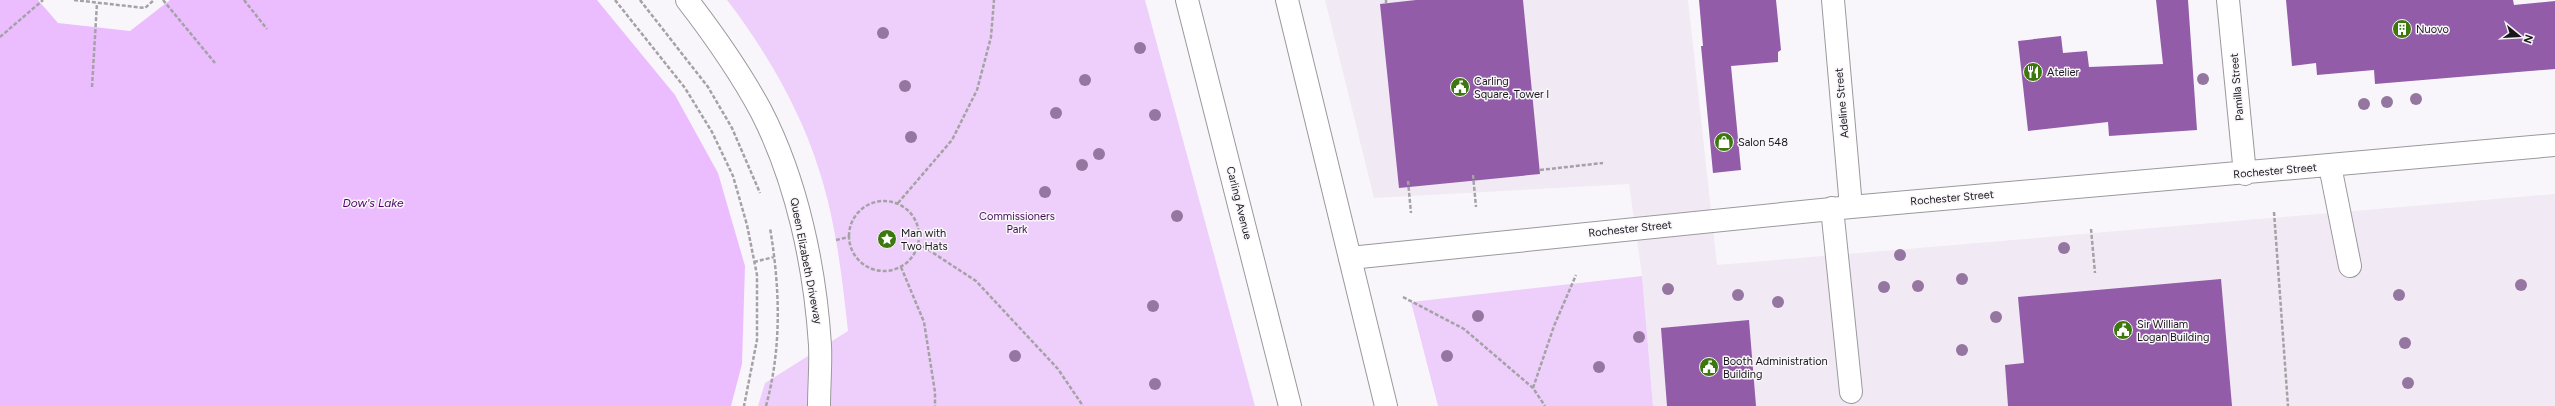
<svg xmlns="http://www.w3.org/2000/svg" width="2555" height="406" font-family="Figtree,sans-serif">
	<rect width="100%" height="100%" fill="#f9f6fb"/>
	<!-- built -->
	<path fill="#f1e9f4" d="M1325,0H1688L1717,265L2555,194V406H1653L1642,276L1629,184L1374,198Z"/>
	<!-- green -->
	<path fill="#eecffb" d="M727,0H1145L1255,406H758L765,383L848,331C842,277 836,222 819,170C801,111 765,49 727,0Z
		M1642,276L1653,406H1438L1411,302Z"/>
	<!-- water -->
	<path fill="#ebbdff" d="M0,0H38L58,23L130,31L170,0H597L675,95L718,173L745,266L742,364L731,406H0Z"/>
	<!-- building -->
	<path fill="#925ca8" d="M1416,0H1523L1540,174L1399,188L1380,4Z
		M1699,0H1776L1781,50L1778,52V62L1731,66L1741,170L1713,173L1701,46H1703Z
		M2156,0H2188L2197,130L2109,136L2108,122L2028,131L2018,41L2061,36L2063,53L2087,51L2089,67L2163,64Z
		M2286,0H2513L2514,5L2555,1V69L2375,84L2374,70L2317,75L2316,63L2292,66Z
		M2221,279L2232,406H2008L2005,365L2024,363L2018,297Z
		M1749,320L1756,406H1667L1661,328Z"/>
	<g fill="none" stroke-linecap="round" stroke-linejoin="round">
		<defs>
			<path id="minor" d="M1833,0L1851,207
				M2228,0L2245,174
				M2330,166L2350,266
				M1832,208L1851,392
				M1350,258L1851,207L2555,145"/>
			<path id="major" d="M687,0C714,35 740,72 761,111C797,181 815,267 820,345C821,365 819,386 819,406
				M1187,0L1290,406
				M1287,0L1386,406"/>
		</defs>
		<!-- minor casing -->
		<use href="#minor" stroke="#9b989d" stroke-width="24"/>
		<!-- major casing -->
		<use href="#major" stroke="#9b989d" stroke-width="24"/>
		<!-- path -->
		<path stroke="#a5a2a6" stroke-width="2.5" stroke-dasharray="4 2" stroke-linecap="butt" d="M74,0L145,8L154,0
			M163,0L215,63
			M244,0L267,29
			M615,0L685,88L712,132L733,176L747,225L757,275V340L744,406
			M640,0L708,87L732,128L760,193
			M1386,0V3
			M0,37L43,0
			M92,87L97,3
			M1540,170L1603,163
			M1473,175L1476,207
			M1408,181L1411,213
			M849 236a35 35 0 1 1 70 0a35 35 0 1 1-70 0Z
			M898,203L952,140L977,90L991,37L994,0
			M2274,212L2288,406
			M2091,229L2095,273
			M836,240L849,237
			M918,243L976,281L1058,369L1083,406
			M754,262L774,257
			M901,267L924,322L935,392V406
			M1403,297L1464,329L1533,388L1545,406
			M1533,388L1554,326L1576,275
			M766,406C782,347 780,288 770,228"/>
		<!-- minor -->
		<use href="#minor" stroke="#fff" stroke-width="22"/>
		<!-- major -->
		<use href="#major" stroke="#fff" stroke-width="22"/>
	</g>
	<!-- trees -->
	<g fill="#9576a0">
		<circle cx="883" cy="33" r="6"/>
		<circle cx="1140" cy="48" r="6"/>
		<circle cx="2203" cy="79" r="6"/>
		<circle cx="1085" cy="80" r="6"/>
		<circle cx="905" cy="86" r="6"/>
		<circle cx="2416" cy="99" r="6"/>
		<circle cx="2387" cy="102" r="6"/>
		<circle cx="2364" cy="104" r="6"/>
		<circle cx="1056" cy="113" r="6"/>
		<circle cx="1155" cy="115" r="6"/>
		<circle cx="911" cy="137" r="6"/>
		<circle cx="1099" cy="154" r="6"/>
		<circle cx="1082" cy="165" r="6"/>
		<circle cx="1045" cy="192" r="6"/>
		<circle cx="1177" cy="216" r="6"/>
		<circle cx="2064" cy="248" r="6"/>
		<circle cx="1900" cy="255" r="6"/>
		<circle cx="1962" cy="279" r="6"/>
		<circle cx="2521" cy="285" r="6"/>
		<circle cx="1918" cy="286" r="6"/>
		<circle cx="1884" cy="287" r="6"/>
		<circle cx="1668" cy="289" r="6"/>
		<circle cx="1738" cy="295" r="6"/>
		<circle cx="2399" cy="295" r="6"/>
		<circle cx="1778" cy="302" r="6"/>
		<circle cx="1153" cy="306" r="6"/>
		<circle cx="1478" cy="316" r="6"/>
		<circle cx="1996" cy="317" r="6"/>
		<circle cx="1639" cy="337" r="6"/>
		<circle cx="2405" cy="343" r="6"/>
		<circle cx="1962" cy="350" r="6"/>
		<circle cx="1015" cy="356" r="6"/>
		<circle cx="1447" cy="356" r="6"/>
		<circle cx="1599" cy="367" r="6"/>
		<circle cx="2408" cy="383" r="6"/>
		<circle cx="1155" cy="384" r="6"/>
	</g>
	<!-- icons -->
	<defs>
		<symbol id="building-disc" viewBox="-11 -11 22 22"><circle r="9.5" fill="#3d780f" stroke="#f9f6fb"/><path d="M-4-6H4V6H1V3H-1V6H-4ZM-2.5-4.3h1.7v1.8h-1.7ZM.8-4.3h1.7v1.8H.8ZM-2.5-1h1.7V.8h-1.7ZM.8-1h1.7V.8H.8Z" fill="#fff"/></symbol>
		<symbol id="restaurant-disc" viewBox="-11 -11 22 22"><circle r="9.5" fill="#3d780f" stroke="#f9f6fb"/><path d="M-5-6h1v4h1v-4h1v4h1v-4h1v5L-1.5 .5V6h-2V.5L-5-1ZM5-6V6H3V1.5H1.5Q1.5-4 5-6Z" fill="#fff"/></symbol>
		<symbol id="civic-disc" viewBox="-11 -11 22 22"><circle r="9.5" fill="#3d780f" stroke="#f9f6fb"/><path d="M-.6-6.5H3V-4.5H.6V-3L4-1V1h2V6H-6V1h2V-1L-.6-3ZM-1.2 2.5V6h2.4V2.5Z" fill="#fff"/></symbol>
		<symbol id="shop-disc" viewBox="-11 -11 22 22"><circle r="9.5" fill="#3d780f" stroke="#f9f6fb"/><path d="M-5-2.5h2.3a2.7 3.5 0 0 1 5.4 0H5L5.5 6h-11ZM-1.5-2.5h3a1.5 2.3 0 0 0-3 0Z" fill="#fff"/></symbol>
		<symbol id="sight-disc" viewBox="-11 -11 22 22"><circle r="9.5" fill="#3d780f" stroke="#f9f6fb"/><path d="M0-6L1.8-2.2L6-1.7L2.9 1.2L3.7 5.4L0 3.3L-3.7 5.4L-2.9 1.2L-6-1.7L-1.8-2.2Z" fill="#fff"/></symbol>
	</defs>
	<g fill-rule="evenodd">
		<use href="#building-disc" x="2391" y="18" width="22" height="22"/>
		<use href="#restaurant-disc" x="2022" y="61" width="22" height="22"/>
		<use href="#civic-disc" x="1449" y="76" width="22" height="22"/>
		<use href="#shop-disc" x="1713" y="131" width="22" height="22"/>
		<use href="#sight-disc" x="876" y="228" width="22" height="22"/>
		<use href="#civic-disc" x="2112" y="319" width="22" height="22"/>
		<use href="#civic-disc" x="1698" y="356" width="22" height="22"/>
	</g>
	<g text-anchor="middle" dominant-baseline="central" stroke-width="3" stroke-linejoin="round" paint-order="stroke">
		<!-- poi labels -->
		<g font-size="11" fill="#1a181a" stroke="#f9f6fb" text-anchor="start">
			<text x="2416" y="29">Nuovo</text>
			<text x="2047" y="72">Atelier</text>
			<text x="1474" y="81">Carling<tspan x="1474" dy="13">Square, Tower I</tspan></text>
			<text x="1738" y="142">Salon 548</text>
			<text x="901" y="233">Man with<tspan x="901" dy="13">Two Hats</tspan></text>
			<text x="2137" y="324">Sir William<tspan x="2137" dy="13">Logan Building</tspan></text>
			<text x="1723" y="361">Booth Administration<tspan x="1723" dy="13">Building</tspan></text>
		</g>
		<!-- street labels -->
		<g font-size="11" fill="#1a181a" stroke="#f9f6fb">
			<text transform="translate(2237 87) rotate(-95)">Pamilla Street</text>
			<text transform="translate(1842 103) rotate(-95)">Adeline Street</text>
			<text transform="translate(2275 171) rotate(-5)">Rochester Street</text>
			<text transform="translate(1952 198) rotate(-5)">Rochester Street</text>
			<text transform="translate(1239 203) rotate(76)">Carling Avenue</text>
			<text transform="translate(1630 229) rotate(-6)">Rochester Street</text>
			<text transform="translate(806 261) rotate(79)">Queen Elizabeth Driveway</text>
		</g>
		<!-- park labels -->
		<g font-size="11" fill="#440e56" stroke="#f9f6fb">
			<text x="1017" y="216">Commissioners<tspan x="1017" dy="13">Park</tspan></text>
		</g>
		<!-- water labels -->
		<g font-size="12" font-style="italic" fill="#4e0066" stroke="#f9f6fb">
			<text x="373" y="203">Dow's Lake</text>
		</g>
	</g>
	<!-- north arrow -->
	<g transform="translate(2519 36) rotate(108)" stroke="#f9f6fb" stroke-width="3" paint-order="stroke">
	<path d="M0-3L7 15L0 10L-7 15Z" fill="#1a181a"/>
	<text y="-6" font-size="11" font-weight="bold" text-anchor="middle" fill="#1a181a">N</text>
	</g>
</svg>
